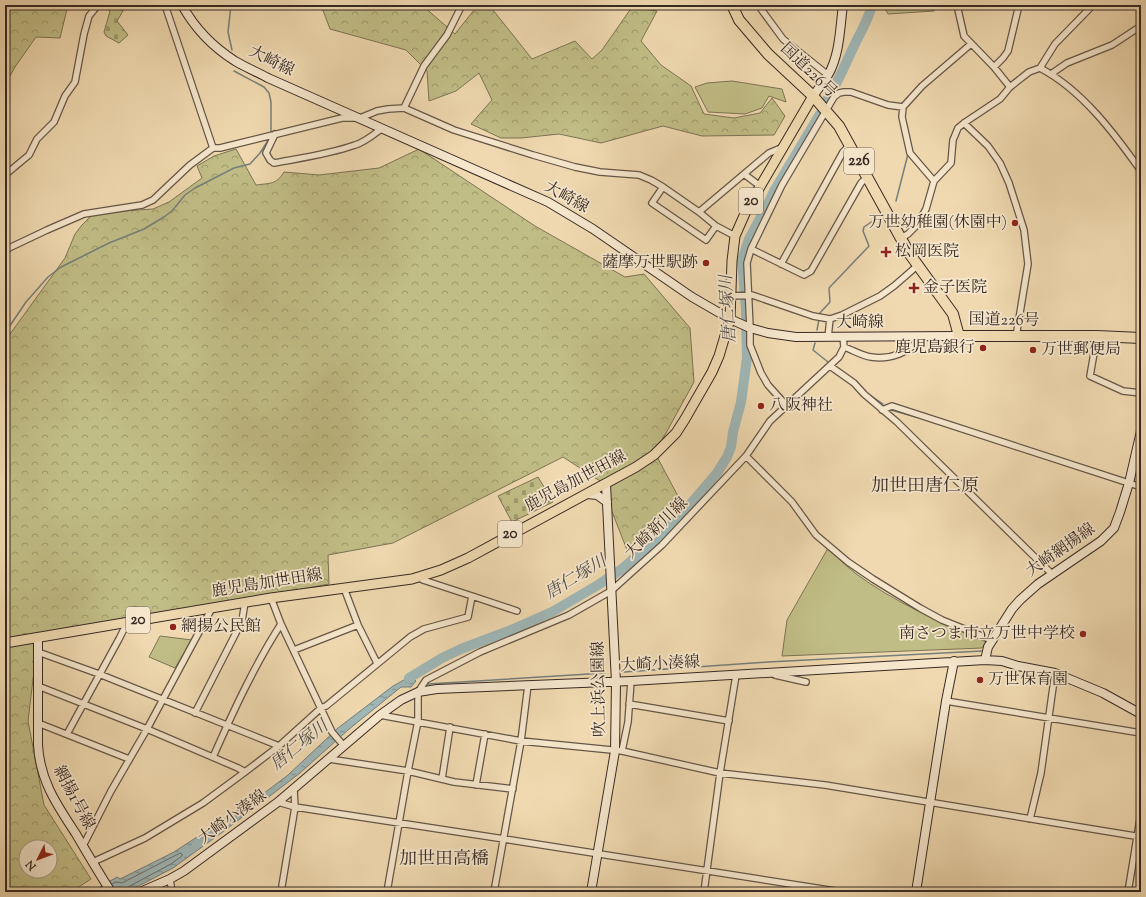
<svg xmlns="http://www.w3.org/2000/svg" width="1146" height="897" font-family="'Sorts Mill Goudy','Noto Serif JP',serif">
	<defs>
		<pattern id="forest-crowns" width="20" height="18" patternUnits="userSpaceOnUse"><rect width="20" height="18" fill="#c1bd86"/><path d="M2 6a3 3 0 1 1 6 0M12 15a3 3 0 1 1 6 0" fill="none" stroke="#9e9a6d"/></pattern>
		<pattern id="cemetery-stones" width="16" height="16" patternUnits="userSpaceOnUse"><rect width="16" height="16" fill="#c1bd86"/><path d="M2 7V4a2 2 0 0 1 4 0v3zM10 15v-3a2 2 0 0 1 4 0v3z" fill="#9e9a6d"/></pattern>
		<pattern id="water-ripples" width="26" height="14" patternUnits="userSpaceOnUse"><rect width="26" height="14" fill="#9fb7b7"/><path d="M2 4q2-2 4 0t4 0M15 11q2-2 4 0t4 0" fill="none" stroke="#829595"/></pattern>
	</defs>
	<rect width="100%" height="100%" fill="#f0d9b0"/>
	<filter id="stains"><feTurbulence type="fractalNoise" baseFrequency=".005" numOctaves="4"/><feColorMatrix values="0 0 0 0 .2 0 0 0 0 .09 0 0 0 0 .02 0 0 0 .5 -.17"/></filter>
	<radialGradient id="worn" r=".72"><stop offset=".6" stop-color="#630" stop-opacity="0"/><stop offset="1" stop-color="#630" stop-opacity=".3"/></radialGradient>
	<!-- forest -->
	<path fill="url(#forest-crowns)" stroke="#7c7455" fill-rule="evenodd" d="M5,5H68L60,38L36,37L15,67L5,85Z
		M321,5H422L455,34L478,5H489L532,59L575,41L592,59L602,50L632,7L657,11L641,41L661,65L691,86L704,114L734,118L760,113L772,98L785,116L774,135L702,136L663,126L601,143L559,134L521,138H501L471,124L492,100L479,73L456,91L429,101L427,71L406,50L330,29Z
		M236,149L256,185C270,183 276,185 284,172L319,175L379,168L419,149L535,226L625,277L644,274L690,328L694,382L655,453L679,498L627,550L600,481L563,457L393,543L328,555L329,584L38,638L28,721L44,805L91,879L71,892H5V341L65,258L75,234L82,225L94,213L153,209L169,202L202,178L197,166L214,156ZM26,847H50V871H26Z"/>
	<!-- cemetery -->
	<path fill="url(#cemetery-stones)" stroke="#7c7455" d="M102,5H115L123,11L117,21L128,35L119,43L106,36L104,32L110,11Z
		M538,477L553,502L512,522L498,496Z"/>
	<!-- park -->
	<path fill="#c1bd86" stroke="#7c7455" d="M883,5H937L934,11L888,14Z
		M732,81L782,89L786,102L769,96L762,108L745,114L708,112L695,87L707,83Z
		M828,548C837,557 846,566 855,573C895,603 941,622 986,642L982,648L782,656L787,620Z
		M160,636L192,640L175,668L149,657Z"/>
	<!-- water -->
	<path fill="url(#water-ripples)" stroke="#757f7c" d="M420,671L414,679L416,681L411,687H401L348,730L300,773L224,831L173,868L127,892H91L117,877L120,879L174,852L263,794L288,775L338,728L393,686Z"/>
	<g fill="none" stroke-linecap="round" stroke-linejoin="round">
		<!-- shore -->
		<path stroke="#6b706e" stroke-width="1" d="M112,884L116,882L122,883L180,853L182,854V856L171,864L128,887L126,892"/>
		<!-- stream -->
		<path stroke="#757f7c" stroke-width="1.5" d="M231,5L228,32L232,50
			M234,71L264,87L269,93L271,102V133
			M896,201L908,154
			M819,314L830,302L829,288L869,246L863,231L864,227L880,216
			M817,330L819,319
			M5,333L26,302L48,277L61,267L109,243L144,229L164,217L172,211L185,195L195,188L234,168L250,164L260,153L269,139
			M815,343L813,350L828,362
			M867,393L883,404
			M891,410L916,417
			M964,432L975,436
			M624,672L768,662L982,651
			M428,684L605,673"/>
		<!-- river -->
		<path stroke="#9fb7b7" stroke-width="10" d="M828,98C838,82 845,65 853,48C860,33 868,21 872,5
			M409,678L442,658L461,649L511,630L552,612L598,585L622,569L656,539L688,507L717,473L727,457L731,447L733,432L741,402L747,358L746,310L742,260L749,239L768,204L774,191L820,114"/>
		<defs>
			<path id="street" d="M165,5L213,148
				M758,5L783,39L828,75
				M957,5L964,36L994,67L1010,87
				M994,67L1003,58L1008,51L1019,5
				M1040,68L1055,44L1093,5
				M1051,74L1067,63L1112,45L1141,26
				M404,108L424,66L447,35L462,5
				M964,123L988,146L1000,163L1009,183L1024,230L1028,264L1016,337
				M275,134L266,153L270,160L274,163C301,158 330,154 355,145C365,142 373,135 381,129
				M744,174L769,153L781,148
				M5,175L29,155L37,139L54,122L65,96L75,82L84,34L89,16L98,5
				M934,181L910,153L902,117L903,107L922,86L971,44
				M663,187L652,203L706,240L716,226
				M699,212L744,174L760,186
				M901,238L908,234L917,225L926,209L934,181L951,163L953,140L958,128L964,123L1000,99L1010,87L1029,72L1040,68C1082,90 1114,133 1141,171
				M751,249L804,275L811,271L861,183L867,177
				M5,252L9,248L47,230L84,214L142,205L153,200L190,165L213,148H220L342,118H360L377,111L388,109L404,108L454,130L533,155L575,167L600,172L639,175L651,180L663,187L699,212L716,226L735,236
				M781,264L843,152L850,145
				M730,296L752,295L813,316L830,319L842,315L880,296L894,286L917,266
				M1097,336L1090,376L1123,391L1141,393
				M828,337L830,319
				M844,347C853,350 862,356 871,357C888,360 913,353 920,336
				M830,366L854,383L864,394L897,422L1052,574
				M786,405L768,385L761,373L750,345V328L747,263L751,249L782,185L834,97L839,93L844,92H851L888,105L903,107
				M882,410L892,406L1141,487
				M746,456L792,502L816,535L848,562L873,579L920,608L942,620L992,640
				M344,588L358,625L377,663
				M472,596L517,611
				M271,598L281,624L332,732L344,746
				M294,650L358,625
				M38,652L99,674L279,746L321,708L326,706L410,637L424,629L468,617L472,596L423,580L418,577
				M775,675L806,682
				M38,686L147,729L238,768L245,772L279,746
				M946,701L1141,733
				M629,704L729,721
				M195,713L242,621L245,602
				M380,715L521,741L622,751L720,773L825,785L1141,837
				M38,723L129,759
				M67,734L119,639L125,627L123,622
				M622,751L628,722L631,681
				M213,757C233,712 254,666 281,624
				M329,759L408,771L454,782L513,789
				M442,779L450,727
				M476,785L485,734
				M278,802L295,807L504,839L842,892
				M1030,819L1041,773L1055,673
				M83,846L111,791L147,729L212,608
				M93,862L145,838L203,803L245,772
				M170,879L172,892
				M281,892L295,807L294,790
				M387,892L408,771L418,721V692L426,680L480,652L569,615L611,591L662,545L746,456L770,421L839,357L844,347L843,336
				M494,892L521,741L528,685
				M704,892L720,773L736,675
				M1128,892L1141,813"/>
			<path id="secondary" d="M182,5C194,27 213,47 235,61C245,67 257,72 268,78L548,202L593,229L692,297L730,319L750,328L768,333L796,337L959,336
				M813,96C818,89 824,82 828,75C840,55 840,27 843,5
				M587,494L597,495L607,502
				M38,637V745C40,781 57,805 76,834C87,853 99,873 111,892
				M985,660L988,647L1012,609L1020,600L1038,584L1101,541L1114,528L1120,512L1129,483L1141,431
				M140,892L170,879L184,871L278,802L380,715L401,700L418,692L437,689L631,681L985,660L1002,661L1018,666L1055,673L1103,693L1141,714
				M591,892L615,751L616,682L606,484
				M916,892L946,701L954,661"/>
			<path id="primary" d="M5,643L271,598L412,579L441,570L468,558L636,467L654,455L676,433L685,419L712,372L719,356L730,319L732,261L735,236L747,209L813,96"/>
			<path id="highway" d="M732,5L739,20L768,54L813,96L839,126L909,253L953,314L959,336H1097L1141,338"/>
		</defs>
		<!-- street casing -->
		<use href="#street" stroke="#655647" stroke-width="8"/>
		<!-- secondary casing -->
		<use href="#secondary" stroke="#372a24" stroke-width="10"/>
		<!-- primary casing -->
		<use href="#primary" stroke="#372a24" stroke-width="11"/>
		<!-- highway casing -->
		<use href="#highway" stroke="#372a24" stroke-width="12"/>
		<!-- street -->
		<use href="#street" stroke="#f5e6cc" stroke-width="5.5"/>
		<!-- secondary -->
		<use href="#secondary" stroke="#f5e6cc" stroke-width="8"/>
		<!-- primary -->
		<use href="#primary" stroke="#f0d9b0" stroke-width="9"/>
		<!-- highway -->
		<use href="#highway" stroke="#f0d9b0" stroke-width="10"/>
	</g>
	<!-- markers -->
	<g fill="#8f2418" stroke="#f5e6cc" stroke-width="1.5">
		<circle cx="1015" cy="223" r="4"/>
		<path d="M884 246h4v4h4v4h-4v4h-4v-4h-4v-4h4z"/>
		<circle cx="706" cy="263" r="4"/>
		<path d="M912 282h4v4h4v4h-4v4h-4v-4h-4v-4h4z"/>
		<circle cx="983" cy="348" r="4"/>
		<circle cx="1033" cy="350" r="4"/>
		<circle cx="761" cy="406" r="4"/>
		<circle cx="173" cy="627" r="4"/>
		<circle cx="1083" cy="634" r="4"/>
		<circle cx="980" cy="680" r="4"/>
	</g>
	<g text-anchor="middle" dominant-baseline="central" stroke-width="3.5" stroke-linejoin="round" paint-order="stroke">
		<!-- shield labels -->
		<g fill="#f5e6cc" stroke="#706256" stroke-width="1">
			<rect x="844" y="148" width="30" height="26" rx="3"/>
			<rect x="739" y="188" width="24" height="26" rx="3"/>
			<rect x="498" y="521" width="24" height="26" rx="3"/>
			<rect x="126" y="607" width="24" height="26" rx="3"/>
		</g>
		<g font-size="15" font-weight="bold" fill="#372a24">
			<text x="859" y="161">226</text>
			<text x="751" y="201">20</text>
			<text x="510" y="534">20</text>
			<text x="138" y="620">20</text>
		</g>
		<!-- street labels -->
		<g font-size="16" fill="#372a24" stroke="#f5e6cc">
			<text transform="translate(271 62) rotate(26)">大崎線</text>
			<text transform="translate(808 71) rotate(44)">国道226号</text>
			<text transform="translate(566 198) rotate(29)">大崎線</text>
			<text transform="translate(1004 321) rotate(1)">国道226号</text>
			<text x="860" y="323">大崎線</text>
			<text transform="translate(576 482) rotate(-28)">鹿児島加世田線</text>
			<text transform="translate(657 529) rotate(-44)">大崎新川線</text>
			<text transform="translate(1061 551) rotate(-35)">大崎網揚線</text>
			<text transform="translate(267 584) rotate(-9)">鹿児島加世田線</text>
			<text transform="translate(660 665) rotate(-3)">大崎小湊線</text>
			<text transform="translate(600 689) rotate(-91)">吹上浜公園線</text>
			<text transform="translate(73 798) rotate(62)">網揚1号線</text>
			<text transform="translate(233 818) rotate(-36)">大崎小湊線</text>
		</g>
		<!-- poi labels -->
		<g font-size="16" fill="#372a24" stroke="#f5e6cc" text-anchor="start">
			<text x="1007" y="223" text-anchor="end">万世幼稚園(休園中)</text>
			<text x="895" y="252">松岡医院</text>
			<text x="698" y="263" text-anchor="end">薩摩万世駅跡</text>
			<text x="923" y="288">金子医院</text>
			<text x="975" y="348" text-anchor="end">鹿児島銀行</text>
			<text x="1041" y="350">万世郵便局</text>
			<text x="769" y="406">八阪神社</text>
			<text x="181" y="627">網揚公民館</text>
			<text x="1075" y="634" text-anchor="end">南さつま市立万世中学校</text>
			<text x="988" y="680">万世保育園</text>
		</g>
		<!-- water labels -->
		<g font-size="17" font-style="italic" fill="#514d49" stroke="#f5e6cc">
			<text transform="translate(729 309) rotate(-93)">唐仁塚川</text>
			<text transform="translate(576 578) rotate(-31)">唐仁塚川</text>
			<text transform="translate(300 746) rotate(-39)">唐仁塚川</text>
		</g>
		<!-- quarter labels -->
		<g font-size="18" fill="#372a24" stroke="#f5e6cc">
			<text x="925" y="487">加世田唐仁原</text>
			<text x="444" y="860">加世田高橋</text>
		</g>
	</g>
	<!-- margin -->
	<rect width="1146" height="897" fill="none" stroke="#f0d9b0" stroke-width="20"/>
	<rect x="6" y="6" width="1134" height="885" fill="none" stroke="#372a24" stroke-width="2"/>
	<rect x="10" y="10" width="1126" height="877" fill="none" stroke="#372a24"/>
	<!-- north arrow -->
	<g transform="translate(38 859) rotate(228)"><circle r="19" fill="#f5e6cc" stroke="#a99b89"/>
	<path d="M0-3L7 15L0 10L-7 15Z" fill="#8f2418"/>
	<text y="-6" font-size="11" font-weight="bold" text-anchor="middle" fill="#372a24">N</text>
	</g>
	<rect width="100%" height="100%" filter="url(#stains)"/>
	<rect width="100%" height="100%" fill="url(#worn)"/>
</svg>
